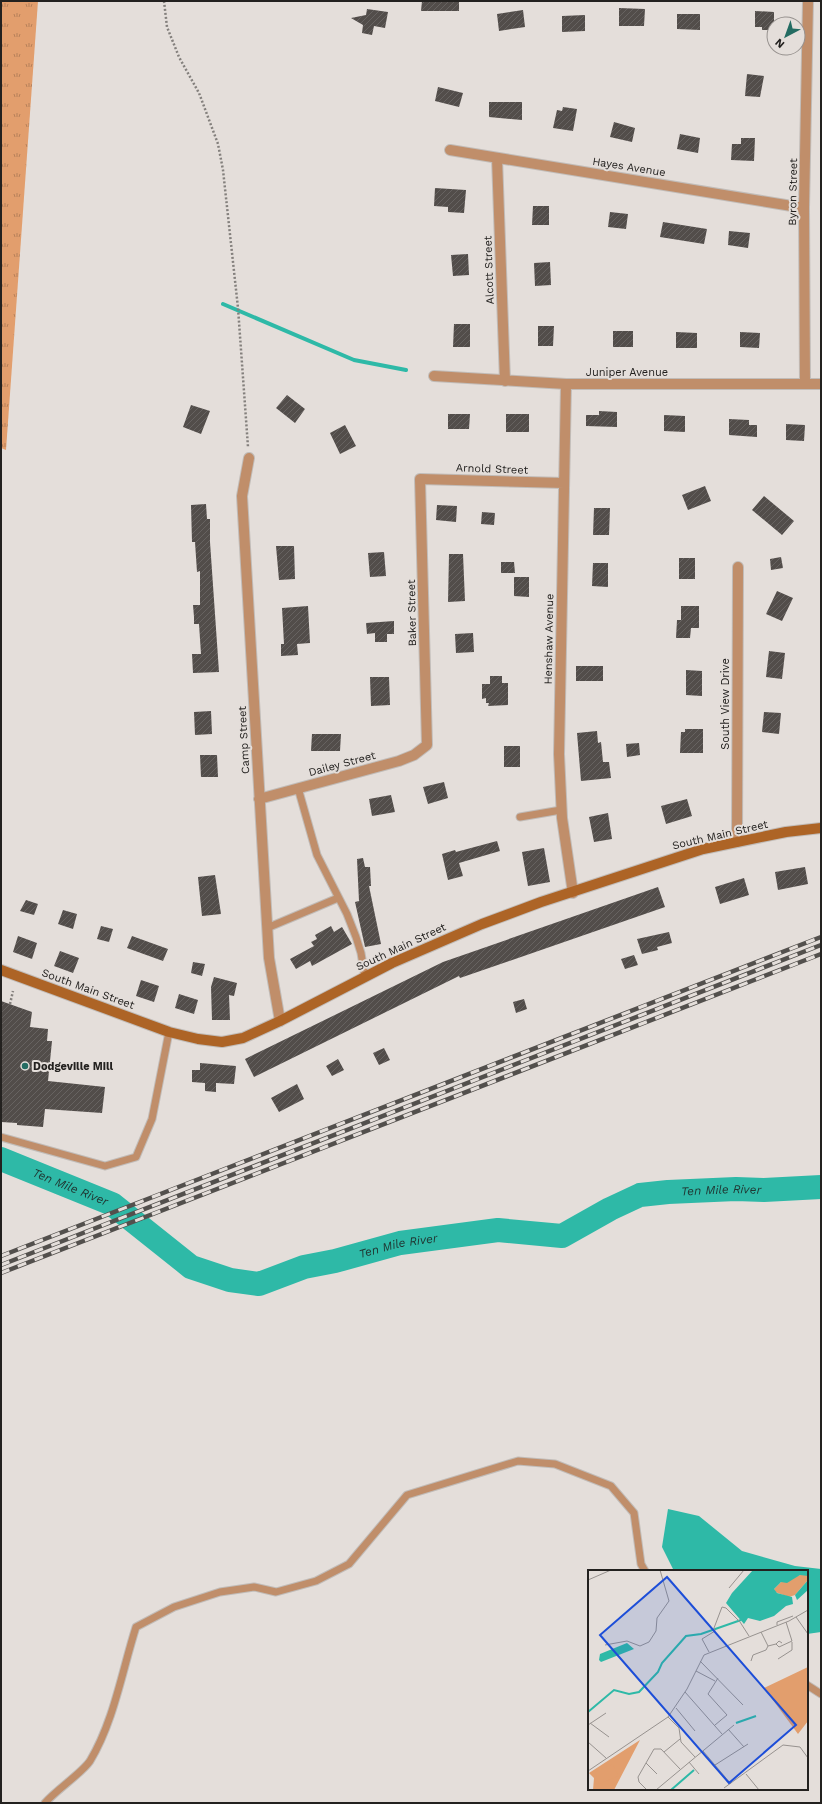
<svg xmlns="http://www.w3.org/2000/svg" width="822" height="1804" font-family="'Work Sans',sans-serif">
	<defs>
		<pattern id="park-tufts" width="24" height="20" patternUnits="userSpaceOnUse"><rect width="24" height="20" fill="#e29e6d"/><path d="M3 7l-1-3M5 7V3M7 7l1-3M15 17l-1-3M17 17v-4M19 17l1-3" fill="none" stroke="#b78059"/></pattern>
		<pattern id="building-hatch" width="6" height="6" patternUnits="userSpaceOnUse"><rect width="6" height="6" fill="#524d4a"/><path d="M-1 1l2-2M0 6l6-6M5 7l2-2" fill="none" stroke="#676361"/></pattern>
	</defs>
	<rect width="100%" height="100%" fill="#e4deda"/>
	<!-- park -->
	<path fill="url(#park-tufts)" d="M1,1H38L6,450L1,448Z"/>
	<!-- water -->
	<path fill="#2eb9a7" d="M668,1509L699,1516L742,1551L795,1566L821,1569V1632L807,1634V1571H674L662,1547Z"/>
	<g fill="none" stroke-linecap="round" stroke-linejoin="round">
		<!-- stream -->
		<path stroke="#2eb9a7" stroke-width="4" d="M223,304L354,360L406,370"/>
		<!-- river -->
		<path stroke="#2eb9a7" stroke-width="24" id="s1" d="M1,1159L112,1204L191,1267L230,1280L259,1284L304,1267L335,1261L400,1243L498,1230L562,1236L610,1209L640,1195L668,1192L736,1189L764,1190L821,1187"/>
	</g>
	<!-- building -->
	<path fill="url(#building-hatch)" d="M422,1H459V11H421Z
		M619,8L645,9L644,26H619Z
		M367,9L388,12L385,28L374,26L372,35L362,33L363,25L351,18L366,15Z
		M523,10L525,27L499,31L497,14Z
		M755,11L774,12V30H762V27H755Z
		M677,14H700V30L677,29Z
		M585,15V31L562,32V16Z
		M747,74L764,76L760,97L745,96Z
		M438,87L463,93L459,107L435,101Z
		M489,102H522V120L489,117Z
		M563,107L577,109L573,131L553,128L557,110L562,111Z
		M614,122L635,128L632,142L610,137Z
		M680,134L700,138L698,153L677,149Z
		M741,138H755L754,161L731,160L732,144H741Z
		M435,188L466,190L464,213L448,212V207L434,206Z
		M533,206H549V225H532Z
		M610,212L628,214L626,229L608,227Z
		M663,222L707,229L704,244L660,237Z
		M729,231L750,233L748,248L728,245Z
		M468,254L469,275L453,276L451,255Z
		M550,262L551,285L535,286L534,263Z
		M454,324H470V347H453Z
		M538,326H554L553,346H538Z
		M613,331H633V347H613Z
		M676,332L697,333V348H676Z
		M740,332L760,333L759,348L740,347Z
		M287,395L305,409L295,423L276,408Z
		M191,405L210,411L201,434L183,427Z
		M599,411L617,412V427L586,426V415H599Z
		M448,414H470L469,429H448Z
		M506,414H529V432H506Z
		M664,415L685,416V432L664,431Z
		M729,419L749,420V425H757V437L729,435Z
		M786,424L805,425L804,441L786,440Z
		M345,425L356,446L340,454L330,433Z
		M705,486L711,501L688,510L682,495Z
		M764,496L794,521L782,535L752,510Z
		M206,504L207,519H210V542L219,672L193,673L192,654H201L199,624H194V617L193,605H200V571L197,572L195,542H192L191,505Z
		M437,505L457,506L456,522L436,520Z
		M594,508H610L609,535H593Z
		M482,512L495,513L494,525L481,524Z
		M276,546H294L295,579L279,580Z
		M384,552L386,576L370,577L368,553Z
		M449,554H463L465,601L448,602Z
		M781,557L783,568L771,570L770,559Z
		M679,558H695V579H679Z
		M501,562H514L515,573H501Z
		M593,563H608V587L592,586Z
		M514,577H529V597L514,596Z
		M777,591L793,598L782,621L766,614Z
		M308,606L310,643L297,644L298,655L281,656V644H284L282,608Z
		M681,606H699V628H691L690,638H676L677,620H681Z
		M394,621V634H387V642H375V633L367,634L366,623Z
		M473,633L474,652L456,653L455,634Z
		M769,651L785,653L782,679L766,677Z
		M576,666H603V681H576Z
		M686,670L702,671V696L686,695Z
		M490,676H502V683H508V705L488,706L489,703H486V698L482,699V684H490Z
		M370,677H389L390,705L371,706Z
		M211,711L212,734L195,735L194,712Z
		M764,712L781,713L779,734L762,732Z
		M685,729H703V753H680L681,732H685Z
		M597,731L598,743L601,742L603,762H609L611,778L581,781L577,733Z
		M312,734H341L340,751H311Z
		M639,743L640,755L627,757L626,744Z
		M504,746H520V767H504Z
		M200,755H217L218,777H201Z
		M444,782L448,798L428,804L423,787Z
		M391,795L395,812L372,816L369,799Z
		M687,799L692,816L666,824L661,806Z
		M608,813L612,839L594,842L589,817Z
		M497,841L500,851L459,863L463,876L448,880L442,854L455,850L456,852Z
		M544,848L550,882L528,886L522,852Z
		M363,858L365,867H370L371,886H369L381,944L365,947L355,902L359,901L357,859Z
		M805,867L808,884L778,890L775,872Z
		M215,875L221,914L202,916L198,877Z
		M744,878L749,895L720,904L715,887Z
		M658,887L665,907L460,978L459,976L254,1077L245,1059L443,962Z
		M26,900L38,904L34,915L20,911Z
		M63,910L77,914L73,929L58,924Z
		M101,926L113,929L109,942L97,939Z
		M331,926L334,932L342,927L352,944L312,966L310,961L296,969L290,959L314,946L311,942L317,939L315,935Z
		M669,932L672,943L657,947L658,950L642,954L637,939Z
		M18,936L37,943L32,959L13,952Z
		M132,936L168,949L163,961L127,948Z
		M60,951L79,958L73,973L54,966Z
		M634,955L638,965L625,969L621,959Z
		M193,962L205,964L202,976L191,973Z
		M214,977L237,983L234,996L229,995L230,1020H212L211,987Z
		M141,980L159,986L154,1002L136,996Z
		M179,994L198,1000L194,1014L175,1008Z
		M524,999L527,1009L516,1013L513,1002Z
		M1,1001L32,1012L30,1027L48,1029L47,1041H52L48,1081L105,1087L102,1113L45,1109L43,1127L17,1125V1123L1,1122Z
		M384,1048L390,1060L379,1065L373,1053Z
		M338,1059L344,1070L332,1076L326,1066Z
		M200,1063L236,1066L234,1084L216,1083V1092L205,1091V1083L192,1082V1070H200Z
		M297,1084L304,1099L279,1112L271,1098Z"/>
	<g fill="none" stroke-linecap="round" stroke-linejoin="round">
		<defs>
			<path id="lane" d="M298,788L317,855L347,914L356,937L361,953L365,977
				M520,817L561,810
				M267,928L338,898
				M1,1137L105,1166L136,1157L152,1119L169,1032
				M807,1685L821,1694
				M45,1803C56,1790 82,1773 90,1761C114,1721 122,1671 136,1627L174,1607L220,1592L254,1587L276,1592L316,1581L349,1564L407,1495L518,1461L555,1464L611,1486L634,1513L641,1564L645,1571"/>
			<path id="street" d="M450,150L804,208
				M497,158L505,381
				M434,376L566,384H821
				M566,384L559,754L562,818L573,893
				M805,384L804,208L808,1
				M249,458L242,496L269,958L280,1021
				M259,799L399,761L414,755L427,745L420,479L564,483
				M737,842L738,567"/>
			<path id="secondary" d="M1,970L169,1032L198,1039L222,1042L243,1038L280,1021L392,963L482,924L541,902L703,849L786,832L821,828"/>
		</defs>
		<!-- lane casing -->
		<use href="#lane" stroke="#c1bcb8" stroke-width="9"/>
		<!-- street casing -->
		<use href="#street" stroke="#c1bcb8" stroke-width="12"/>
		<!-- secondary casing -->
		<use href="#secondary" stroke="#c1bcb8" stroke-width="12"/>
		<!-- path -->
		<path stroke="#84807d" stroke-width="2.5" stroke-dasharray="2 2" stroke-linecap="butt" d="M164,1L167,27L179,57L199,93L218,144L223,170L238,308L248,447
			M10,1004L13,991"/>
		<!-- lane -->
		<use href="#lane" stroke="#c08e6a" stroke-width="7"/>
		<!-- street -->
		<use href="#street" stroke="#c08e6a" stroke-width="10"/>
		<!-- secondary -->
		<use href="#secondary" stroke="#ad6426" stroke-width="10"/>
		<defs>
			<path id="rail" d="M1,1256L821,937
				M1,1265L821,945
				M1,1273L821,954"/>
		</defs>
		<!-- rail casing -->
		<use href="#rail" stroke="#53504d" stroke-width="4.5"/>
		<!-- rail -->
		<use href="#rail" stroke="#e4deda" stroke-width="3" stroke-dasharray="9" stroke-linecap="butt"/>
	</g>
	<!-- markers -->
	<circle fill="#246c62" stroke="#e4deda" stroke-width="1.5" cx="25" cy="1066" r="4"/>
	<g text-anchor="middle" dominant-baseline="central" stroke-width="4" stroke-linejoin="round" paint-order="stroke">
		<!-- street labels -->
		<g font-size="11" fill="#23211f" stroke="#e4deda">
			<text transform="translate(629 167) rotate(9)">Hayes Avenue</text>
			<text transform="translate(793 192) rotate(-89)">Byron Street</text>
			<text transform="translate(489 270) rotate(-92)">Alcott Street</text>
			<text x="627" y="372">Juniper Avenue</text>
			<text transform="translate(492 469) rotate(2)">Arnold Street</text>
			<text transform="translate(412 613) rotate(-91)">Baker Street</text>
			<text transform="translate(549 639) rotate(-89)">Henshaw Avenue</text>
			<text transform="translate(725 704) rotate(-90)">South View Drive</text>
			<text transform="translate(244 740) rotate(-93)">Camp Street</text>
			<text transform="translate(342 764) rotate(-15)">Dailey Street</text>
			<text transform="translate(720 835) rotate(-13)">South Main Street</text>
			<text transform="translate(401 947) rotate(-25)">South Main Street</text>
			<text transform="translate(88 989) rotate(20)">South Main Street</text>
		</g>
		<!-- poi labels -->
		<g font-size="11" font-weight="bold" fill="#23211f" stroke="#e4deda" text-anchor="start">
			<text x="33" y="1066">Dodgeville Mill</text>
		</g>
		<!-- water labels -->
		<g font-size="12" font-style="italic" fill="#203632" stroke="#e4deda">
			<text stroke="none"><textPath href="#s1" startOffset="75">Ten Mile River</textPath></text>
			<text stroke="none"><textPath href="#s1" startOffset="771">Ten Mile River</textPath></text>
			<text stroke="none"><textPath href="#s1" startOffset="436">Ten Mile River</textPath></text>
		</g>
	</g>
	<!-- overview -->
	<g transform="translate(588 1570)">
		<rect width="220" height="220" fill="#e4deda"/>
		<path d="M212,5H219L220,10L207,25L201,27L187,22L186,19L193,12Z" fill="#e29e6d"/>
		<path d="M220,97V151L210,164L176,118ZM52,170L26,220H5L6,208L1,203Z" fill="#e29e6d"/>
		<path d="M25,194L30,206L11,214L7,202Z" fill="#e29e6d"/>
		<path d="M165,0H220V6L212,5L199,13L193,12L186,19L189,23L204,27L205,34L198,36L186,46L172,51L160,48L156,54L138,33L144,23ZM220,10V20L209,30L207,25ZM39,73L46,79L13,92L11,90L12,84Z" fill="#2eb9a7"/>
		<path fill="none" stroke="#2eb9a7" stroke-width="2" d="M0,142L26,120L41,124L51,122L70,102L74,93L98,66L113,64L153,50M148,153L168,146M83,220L106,200"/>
		<path fill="none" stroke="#97928f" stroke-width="1" d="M0,10L23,0H43M141,18L156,0M208,47L220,64M189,55V52L205,46M173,62L180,76L188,74M194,73L191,71L188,74L191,77L204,71L198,52M17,75L39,71L52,76L61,72L68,61L69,48L81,31L72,0M121,82L114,69L127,61L126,58L134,37L138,38L152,52L161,66M190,89L204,80V72M112,91L155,135M163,91L165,85L178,80L180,76M108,101L127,111M97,122L134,164M88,138L107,161M80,147L91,158L93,172L107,187M2,153L21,167M0,155L18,143M127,155L139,145L120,124L130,108M140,159L156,177M0,172L18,188M115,181L143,214M76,182L92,169M101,192L111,204M58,193L69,204M127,195L160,174M0,201L80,147L99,119L116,85L201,51L220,40M158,204L171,220M136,218L195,175L212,177L220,188M59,220L51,212L50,207L66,179H73L92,199M68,220L146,155"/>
		<path fill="#1d4ed8" fill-opacity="0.15" stroke="#1d4ed8" stroke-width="2" d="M79,7L208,155L141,213L12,65Z"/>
		<rect width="220" height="220" fill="none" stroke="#23211f" stroke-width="2"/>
	</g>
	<!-- border -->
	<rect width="822" height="1804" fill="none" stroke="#23211f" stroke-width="4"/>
	<!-- north arrow -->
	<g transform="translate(786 36) rotate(221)"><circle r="19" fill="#e4deda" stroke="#97928f"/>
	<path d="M0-3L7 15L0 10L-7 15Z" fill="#246c62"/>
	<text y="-6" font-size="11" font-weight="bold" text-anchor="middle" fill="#23211f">N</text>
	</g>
</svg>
